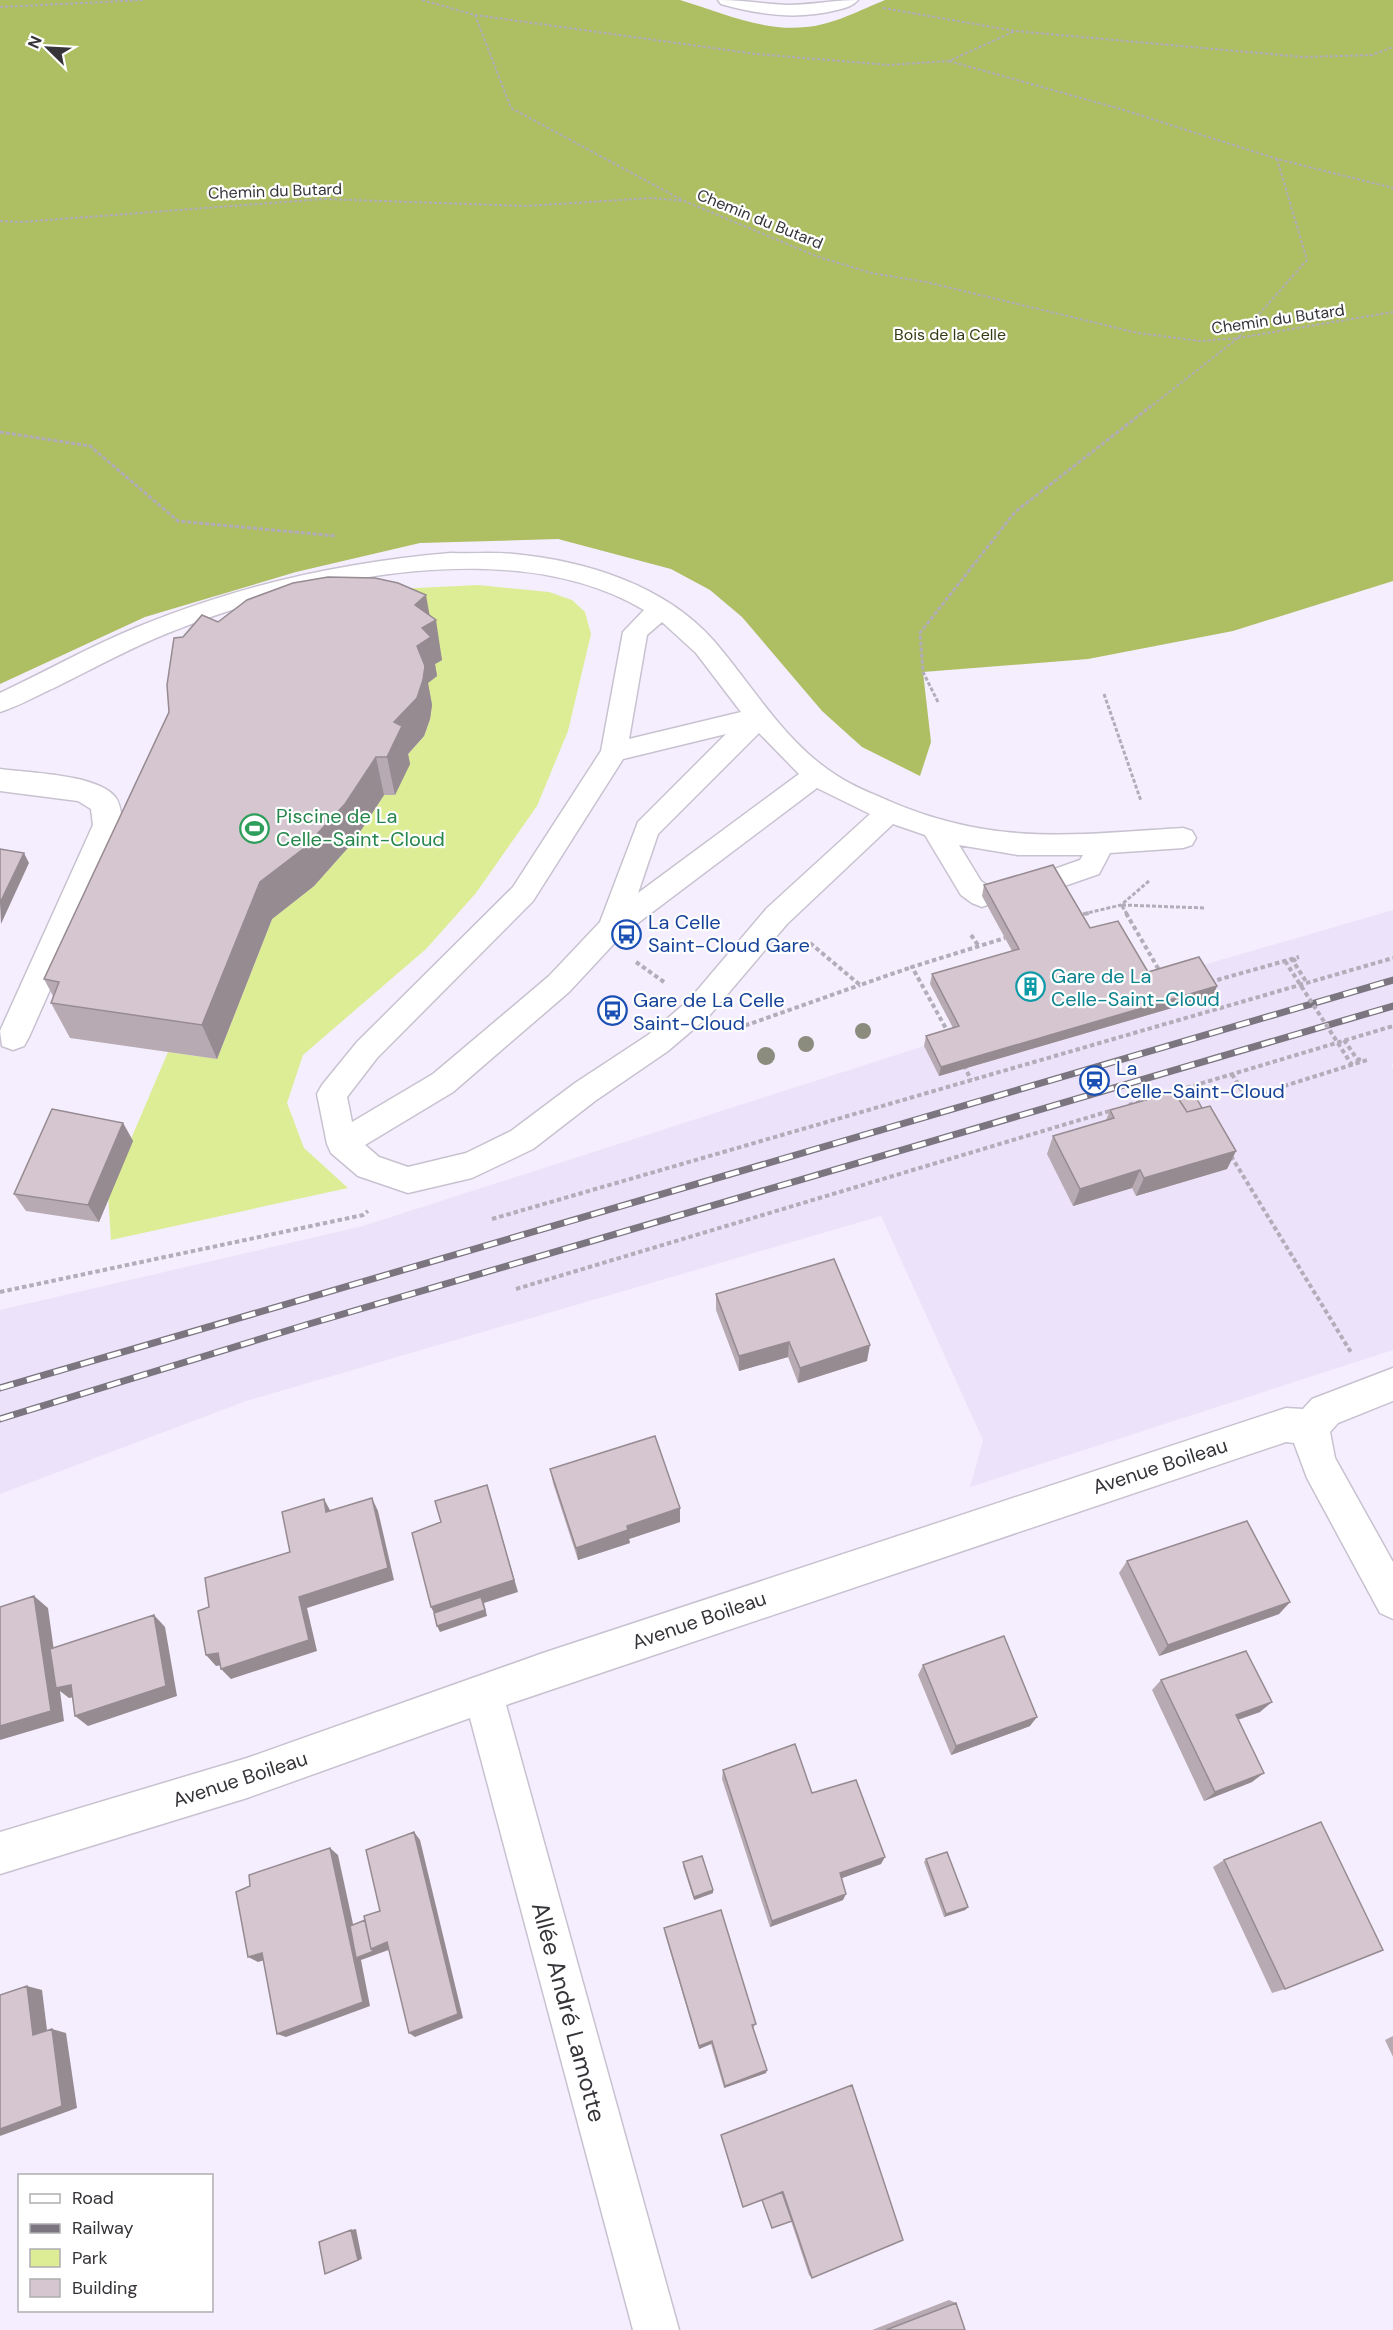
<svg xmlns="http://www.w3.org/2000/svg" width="1393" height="2330" font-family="'DM Sans',sans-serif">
	<rect width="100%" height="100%" fill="#f5eefe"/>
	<!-- built -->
	<path fill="#ece2f9" d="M1393,910V1063L1391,1064L1393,1068V1350L970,1487L983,1440L881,1216L246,1401L0,1494V1310L363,1226L924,1046Z"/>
	<!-- green -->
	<path fill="#dced95" d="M478,585L549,592L572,600L585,612L591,634L568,731L537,806L476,893L426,949L303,1055L287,1103L304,1148L348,1188L111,1240L108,1193L168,1052L217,1059L272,919L314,886L354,841L384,795H395L402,761L424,736L430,719L396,589Z"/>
	<!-- forest -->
	<path fill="#aebe63" d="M0,0H680C720,12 763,32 806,27C833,25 860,10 885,0H1393V581L1233,631L1088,659L923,672L931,742L920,776L862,747L822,711L742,617L710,590L671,569L558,539L420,543L296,572L145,617L0,684Z"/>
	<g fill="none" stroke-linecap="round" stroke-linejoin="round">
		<defs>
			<path id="lane" d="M451,553C472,554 493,552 514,554C586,561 665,585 714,641C753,686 784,742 836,775C852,786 871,793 889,801C994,846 1072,835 1183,828L1192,831L1196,838L1192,845L1183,848L1110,853L1099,874L1053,890L1043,887L1040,880L1043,873L1080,860L1083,855H1018L959,845L981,881L992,889L996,896L992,903L982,907L972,903L961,895L925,835L893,824L787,924L709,1016L668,1051L595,1101L533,1149L472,1178L408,1193L358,1176L331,1153L327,1144L317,1094L322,1085L357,1042L513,887L601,751L623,632L644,610C510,530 291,581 156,638C121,653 88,671 54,688C36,696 19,706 0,712V693C47,671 92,645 140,626C240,585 343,562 451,553ZM662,622L696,653L741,712L629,739L647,635ZM759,733L799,774L638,893L658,834ZM726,734L638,822L600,922L549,976L433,1074L352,1122L347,1097L377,1058L533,901L623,759ZM817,788L870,814L767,908L689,1000L648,1035L575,1083L511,1131L466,1153L408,1167L379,1157L365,1145L453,1092L569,992L622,935Z"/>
			<path id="street" d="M718,0C743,0 765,4 788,5C811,5 834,0 858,0C853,6 845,8 837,10C797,20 760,15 721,4Z
				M0,769C28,773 99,774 116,798C121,805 121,816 123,825L29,1037L24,1046L13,1050L2,1046L0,1031L93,825L91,809L78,801L0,791Z
				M1393,1368V1401L1338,1423L1330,1432L1335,1458L1393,1562V1619L1380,1613L1307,1478L1294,1443L1286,1442L506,1705L679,2330H633L470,1718L247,1798L0,1874V1832L247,1758L543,1653L1286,1408L1303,1409L1312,1399Z"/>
		</defs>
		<!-- lane casing -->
		<use href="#lane" stroke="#c8c2d0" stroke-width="3"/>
		<!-- street casing -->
		<use href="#street" stroke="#c8c2d0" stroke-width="3"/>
		<!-- path-far2 -->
		<path stroke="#b3adba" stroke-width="2" stroke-dasharray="3 2" stroke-linecap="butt" d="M422,0L475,15L756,54L889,65L949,61L1015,31
			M0,7L144,0
			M883,8L1015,31L1303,57L1372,55L1393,47
			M475,15L511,108L682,200
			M949,61L1124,110L1277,159L1393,188
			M0,221L21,222L324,199L526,206L652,198L684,201L816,256L871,273L926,282L1138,333L1200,341L1238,338L1393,312
			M1149,408L1238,338L1307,260L1277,159"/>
		<!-- path-far1 -->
		<path stroke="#b3adba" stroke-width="3" stroke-dasharray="4 2" stroke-linecap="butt" d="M0,432L90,446L178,521L336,536
			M1104,694L1141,801
			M938,702L923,672L920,633L1015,512L1151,406
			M1122,905L1205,908
			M1122,906L1127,914
			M1083,914L1121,905L1149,881"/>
		<!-- path -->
		<path stroke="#b3adba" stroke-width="4" stroke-dasharray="4.5 3" stroke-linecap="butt" d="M1126,913L1159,970
			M1077,916L1089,913
			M971,935L978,945
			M810,943L860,985L912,967
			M1296,959L1293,961L1307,983
			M636,962L664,982
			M1210,982L1299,957
			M738,1028L860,985
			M949,1034L912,967L1005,938
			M1344,1040L1357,1059L1363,1060
			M964,1065L971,1080
			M1232,1074L1246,1098L1367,1060
			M1129,1105L1393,1026
			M1231,1156L1352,1354
			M492,1219L1393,958
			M516,1289L1113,1110
			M0,1292L363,1215L368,1211"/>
		<!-- lane -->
		<use href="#lane" fill="#fff" fill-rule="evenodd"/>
		<!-- street -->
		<use href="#street" fill="#fff" fill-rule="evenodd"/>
		<defs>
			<path id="rail" d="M0,1388L1393,980
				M0,1419L309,1324L1393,1006"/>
		</defs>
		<!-- rail casing -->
		<use href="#rail" stroke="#7a757f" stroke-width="7"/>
		<!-- rail -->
		<use href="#rail" stroke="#fff" stroke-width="4.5" stroke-dasharray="14" stroke-linecap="butt"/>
		<!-- path-bridge -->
		<path stroke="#b3adba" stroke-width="4" stroke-dasharray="4.5 3" stroke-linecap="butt" d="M1285,961L1352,1065"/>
	</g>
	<!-- trees -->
	<g fill="#8b8c7d">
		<circle cx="863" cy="1031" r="8"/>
		<circle cx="806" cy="1044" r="8"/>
		<circle cx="766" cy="1056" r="9"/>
	</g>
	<!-- wall -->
	<path fill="#b8aab2" d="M430,616L442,660L435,664L437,676L428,683L432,705L430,719L424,736L408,754L410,764L395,795H384L354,841L314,886L272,919L217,1059L70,1038L51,1003L53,996L44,979L169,712L183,637L218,622Z
		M984,885L1090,928L1148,972L1217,986L1213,996L939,1076L924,1046L926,1036L953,1028L930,984L932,974L1012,951L982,896Z
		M1178,1098L1202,1108L1236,1151L1227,1169L1136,1196L1132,1188L1073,1206L1047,1154L1053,1136L1106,1120L1110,1110Z
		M123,1123L133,1141L99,1222L26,1211L14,1194Z
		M716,1294L867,1361L798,1383L788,1357L739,1371L716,1310Z
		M550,1469L680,1522L629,1539L630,1543L578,1560L553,1483Z
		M1127,1561L1290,1602L1279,1614L1159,1656L1119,1573Z
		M923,1665L1030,1726L951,1755L918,1675Z
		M1161,1680L1260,1712L1238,1720L1252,1782L1204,1801L1152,1690Z
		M723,1770L812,1793L881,1864L841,1878L843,1900L770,1927L722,1779Z
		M926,1859L968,1907L965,1910L944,1917L924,1862Z
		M1224,1860L1285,1989L1272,1993L1213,1867Z
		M683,1862L713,1890V1893L694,1900L683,1866Z
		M664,1928L756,2024L753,2028L766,2073L724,2088L711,2044L699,2049L665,1934Z
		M1393,2036V2057L1385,2040Z
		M852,2085L812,2278L809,2275L791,2221L772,2228L762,2200L743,2207L742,2206L721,2136V2135Z
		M949,2300L956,2303L965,2330H872Z"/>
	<!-- shaded-wall -->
	<path fill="#968b91" d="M426,595L431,623L436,620L442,660L435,664L437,676L428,683L432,705L430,719L424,736L408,754L410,764L395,795L387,757L394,722L417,646L415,605Z
		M376,757L384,795L354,841L314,886L272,919L217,1059L202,1025L260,882Z
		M24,853L29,863L1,924L0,903Z
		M1217,986L1213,996L939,1076L941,1067Z
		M123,1123L133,1141L99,1222L88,1205Z
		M1236,1151L1227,1169L1136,1196L1144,1178Z
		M1140,1170L1132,1188L1073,1206L1080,1189Z
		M789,1342L788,1357L739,1371V1356Z
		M870,1345L867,1361L798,1383L800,1368Z
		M487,1485L518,1592L484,1603L487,1616L440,1632L437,1626V1619L431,1607Z
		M372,1498L378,1511L394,1580L307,1608L317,1651L231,1679L221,1669L299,1597Z
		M324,1499L331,1512H326Z
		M680,1508V1522L629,1539L630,1543L578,1560L576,1548L627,1526Z
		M34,1596L48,1608L59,1687L71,1685L84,1695L69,1698L60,1691L64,1721L0,1740V1726Z
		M1290,1602L1279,1614L1159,1656L1168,1645Z
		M154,1615L165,1627L177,1696L88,1726L75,1716Z
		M218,1653L228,1664L216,1666L206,1655Z
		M1272,1702L1260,1712L1225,1724L1236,1715Z
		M1037,1717L1030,1726L951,1755L956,1746Z
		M1264,1773L1252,1782L1204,1801L1215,1792Z
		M414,1832L420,1840L463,2018L415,2037L409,2033Z
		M330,1848L338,1855L360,1956L371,1949L387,1942L394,1948L361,1960L370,2006L286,2037L277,2034Z
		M885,1857L881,1864L837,1880L840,1873Z
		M713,1890V1893L694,1900V1897Z
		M846,1894L843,1900L770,1927L772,1921Z
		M968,1907L965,1910L944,1917L946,1914Z
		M262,1953L272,1958L258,1962L248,1957Z
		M27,1986L42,1990L48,2038L33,2035Z
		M52,2029L66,2033L77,2108L0,2136V2129Z
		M712,2041L711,2044L699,2049V2046Z
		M767,2070L766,2073L724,2088L725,2086Z
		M356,2229L362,2259L325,2274L351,2230Z"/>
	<!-- building -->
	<path fill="#d6c6cf" stroke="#968b91" stroke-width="1.5" d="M328,577L375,578L398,583L426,595L415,605L436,620L422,628L431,637L417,646L425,666L423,680L417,698L394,722L402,726L387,757H376L345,804L303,849L260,882L202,1025L51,1003L59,982L44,979L169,712L167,685L174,638L183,637L202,615L218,622L247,600L293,583Z
		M0,849L24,853L0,903Z
		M1053,865L1090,928L1118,921L1148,972L1199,957L1217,986L941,1067L926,1036L959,1026L932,974L1019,949L984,885Z
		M1174,1092L1187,1112L1210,1106L1236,1151L1144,1178L1140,1170L1080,1189L1053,1136L1114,1118L1110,1110Z
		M1194,1094L1202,1108L1187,1112L1178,1098Z
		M52,1109L123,1123L88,1205L14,1194Z
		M834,1259L870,1345L800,1368L789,1342L739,1356L716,1294Z
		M655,1436L680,1508L627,1526L628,1530L576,1548L550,1469Z
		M487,1485L514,1580L431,1607L412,1533L441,1522L435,1501Z
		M372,1498L388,1568L299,1597L309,1640L221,1669L218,1653L206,1655L198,1611L209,1607L205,1578L290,1552L282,1512L324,1499L326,1512Z
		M1247,1521L1290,1602L1168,1645L1127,1561Z
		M34,1596L51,1711L0,1726V1607Z
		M481,1597L485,1610L437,1626L434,1613Z
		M154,1615L166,1686L75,1716L71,1685L56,1688L50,1649Z
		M1004,1636L1037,1717L956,1746L923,1665Z
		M1246,1651L1272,1702L1236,1715L1264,1773L1215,1792L1161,1680Z
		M795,1744L812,1793L856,1780L885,1857L840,1873L846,1894L772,1921L723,1770Z
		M1321,1822L1383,1950L1285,1989L1224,1860Z
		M414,1832L458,2014L409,2033L387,1942L371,1949L364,1916L380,1911L366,1850Z
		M330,1848L363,2002L277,2034L262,1953L248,1957L236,1892L250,1886L249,1875Z
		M947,1852L968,1907L946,1914L926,1859Z
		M702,1856L713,1890L694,1897L683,1862Z
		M721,1910L756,2024L752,2025L767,2070L725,2086L712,2041L699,2046L664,1928Z
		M365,1920L371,1949L374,1951L356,1958L350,1926Z
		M27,1986L33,2035L52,2029L62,2106L0,2129V1995Z
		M852,2085L903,2240L812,2278L783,2192L743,2207L721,2135Z
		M782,2192L792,2221L772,2228L762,2200Z
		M351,2230L358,2260L325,2274L319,2242Z
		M956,2303L965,2330H886Z"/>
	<!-- icons -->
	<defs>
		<symbol id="stadium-ring" viewBox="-11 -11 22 22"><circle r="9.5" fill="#fff" stroke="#2e9e5b" stroke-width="1.5"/><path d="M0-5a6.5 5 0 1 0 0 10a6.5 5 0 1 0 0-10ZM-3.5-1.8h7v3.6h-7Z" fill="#2e9e5b"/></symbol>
		<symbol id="bus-ring" viewBox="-11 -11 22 22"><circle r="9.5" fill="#fff" stroke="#1a4fb4" stroke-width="1.5"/><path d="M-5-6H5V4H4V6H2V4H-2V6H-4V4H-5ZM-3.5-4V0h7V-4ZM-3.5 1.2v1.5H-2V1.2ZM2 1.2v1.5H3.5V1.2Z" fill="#1a4fb4"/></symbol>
		<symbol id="building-ring" viewBox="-11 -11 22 22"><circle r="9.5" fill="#fff" stroke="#0f9aa8" stroke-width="1.5"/><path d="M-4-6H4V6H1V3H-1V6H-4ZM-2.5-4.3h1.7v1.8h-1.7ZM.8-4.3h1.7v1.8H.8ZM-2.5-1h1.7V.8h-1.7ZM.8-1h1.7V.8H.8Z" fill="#0f9aa8"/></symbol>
		<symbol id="station-ring" viewBox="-11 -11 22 22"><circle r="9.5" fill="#fff" stroke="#1a4fb4" stroke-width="1.5"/><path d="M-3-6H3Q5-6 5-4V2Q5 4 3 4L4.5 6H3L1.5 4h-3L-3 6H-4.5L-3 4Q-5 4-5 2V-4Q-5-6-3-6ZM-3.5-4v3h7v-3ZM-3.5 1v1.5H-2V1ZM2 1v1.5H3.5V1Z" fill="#1a4fb4"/></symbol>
	</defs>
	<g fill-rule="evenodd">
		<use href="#stadium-ring" x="238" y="812" width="33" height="33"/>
		<use href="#bus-ring" x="610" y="918" width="33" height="33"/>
		<use href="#building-ring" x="1014" y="970" width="33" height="33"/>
		<use href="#bus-ring" x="596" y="994" width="33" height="33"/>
		<use href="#station-ring" x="1078" y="1064" width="33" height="33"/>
	</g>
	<g text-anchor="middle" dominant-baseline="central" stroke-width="4.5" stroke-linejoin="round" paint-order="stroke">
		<!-- far-street labels -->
		<g font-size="16" fill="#363339" stroke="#fff">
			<text transform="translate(275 191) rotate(-2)">Chemin du Butard</text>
			<text transform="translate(760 219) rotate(22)">Chemin du Butard</text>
			<text transform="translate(1278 319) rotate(-8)">Chemin du Butard</text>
		</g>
		<!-- far-park labels -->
		<g font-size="16" fill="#353b14" stroke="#fff">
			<text x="950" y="334">Bois de la Celle</text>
		</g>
		<!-- leisure labels -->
		<g font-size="20" fill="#27864d" stroke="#fff" text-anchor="start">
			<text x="276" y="816">Piscine de La<tspan x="276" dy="23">Celle-Saint-Cloud</tspan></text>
		</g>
		<!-- transit labels -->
		<g font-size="20" fill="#164399" stroke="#fff" text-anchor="start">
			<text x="648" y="922">La Celle<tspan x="648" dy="23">Saint-Cloud Gare</tspan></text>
			<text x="633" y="1000">Gare de La Celle<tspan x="633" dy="23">Saint-Cloud</tspan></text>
			<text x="1116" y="1068">La<tspan x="1116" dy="23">Celle-Saint-Cloud</tspan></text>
		</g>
		<!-- culture labels -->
		<g font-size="20" fill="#0d838f" stroke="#fff" text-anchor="start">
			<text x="1051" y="976">Gare de La<tspan x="1051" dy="23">Celle-Saint-Cloud</tspan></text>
		</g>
		<!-- street labels -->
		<g font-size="20" fill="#363339" stroke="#fff">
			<text transform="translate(1160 1466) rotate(-18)">Avenue Boileau</text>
			<text transform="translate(699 1620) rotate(-19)">Avenue Boileau</text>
			<text transform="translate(240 1779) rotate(-18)">Avenue Boileau</text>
		</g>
		<!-- near-street labels -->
		<g font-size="24" fill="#363339" stroke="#fff">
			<text transform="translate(569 2012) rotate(75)">Allée André Lamotte</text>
		</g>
	</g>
	<!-- legend -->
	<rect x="18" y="2174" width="195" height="138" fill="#ffffff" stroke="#afadb0" stroke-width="1.5"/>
	<rect x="30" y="2194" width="30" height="9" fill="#ffffff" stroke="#afadb0" stroke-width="1.5"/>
	<text x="72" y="2204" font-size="18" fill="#363339">Road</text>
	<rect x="30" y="2224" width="30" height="9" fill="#7a757f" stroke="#afadb0" stroke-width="1.5"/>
	<text x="72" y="2234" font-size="18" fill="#363339">Railway</text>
	<rect x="30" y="2249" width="30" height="18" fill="#dced95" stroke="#afadb0" stroke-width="1.5"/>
	<text x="72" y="2264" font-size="18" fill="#363339">Park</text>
	<rect x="30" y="2279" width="30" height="18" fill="#d6c6cf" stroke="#afadb0" stroke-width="1.5"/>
	<text x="72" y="2294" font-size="18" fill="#363339">Building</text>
	<!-- north arrow -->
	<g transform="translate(48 48) rotate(294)" stroke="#ffffff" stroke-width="4.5" paint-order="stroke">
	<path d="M0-4.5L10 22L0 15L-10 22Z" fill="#363339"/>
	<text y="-9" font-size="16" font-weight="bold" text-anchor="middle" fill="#363339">N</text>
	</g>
</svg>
